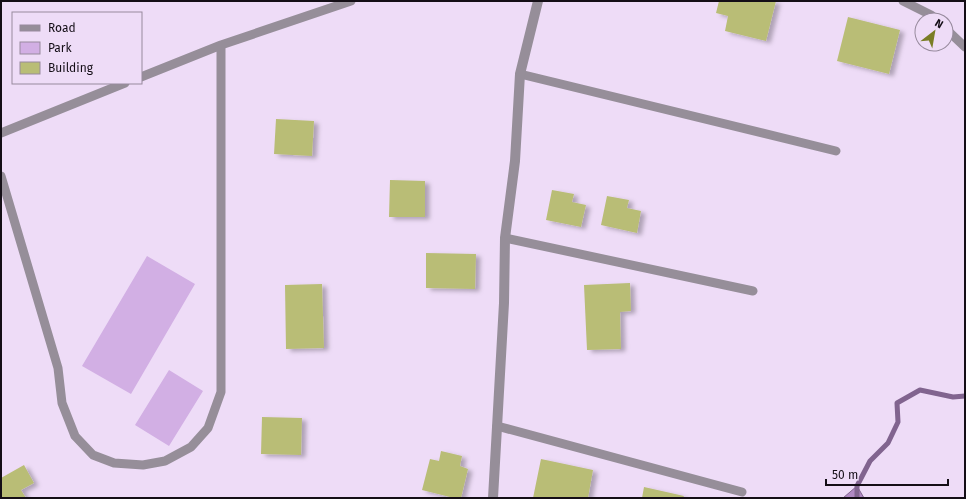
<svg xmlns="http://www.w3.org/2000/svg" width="966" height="499" font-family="'Fira Sans',sans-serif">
	<defs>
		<filter id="shadow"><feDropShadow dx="4.5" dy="2.5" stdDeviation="2" flood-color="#0004"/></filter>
	</defs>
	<rect width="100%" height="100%" fill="#eedcf7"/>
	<!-- green -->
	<path fill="#d2afe4" d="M147,256L195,284L131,394L82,366Z
		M169,370L203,391L169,446L135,425Z"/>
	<!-- water -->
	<path fill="#b089c3" stroke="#81648f" d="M857,486L864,498H843Z"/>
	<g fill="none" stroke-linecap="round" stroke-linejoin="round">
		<!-- stream -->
		<path stroke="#81648f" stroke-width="5" d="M857,498V486L870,461L888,443L898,422L897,403L920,390L953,397L965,396"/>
	</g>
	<!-- building -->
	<path fill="#b9bd76" filter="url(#shadow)" d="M719,1H776L766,41L725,31L728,16L716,13Z
		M848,17L900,30L889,74L837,61Z
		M276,119L314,121L312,156L274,154Z
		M390,180L425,181V217H389Z
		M552,190L574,194L572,202L586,205L581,227L546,220Z
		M607,196L629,200L627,208L641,211L637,233L601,225Z
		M426,253L476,254L475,289L426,288Z
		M630,283L631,311L620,312L621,349L587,350L584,285Z
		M322,284L324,348L286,349L285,285Z
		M262,417L302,418L301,455L261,454Z
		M441,451L462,456L460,466L468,469L461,498H454L422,490L430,459L439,461Z
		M541,459L593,470L588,498H533Z
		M24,465L34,483L21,490L26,498H1V478Z
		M644,487L684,496L683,498H642Z"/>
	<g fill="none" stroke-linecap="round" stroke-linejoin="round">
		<!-- service -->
		<path stroke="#968e99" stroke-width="9" d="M903,1L931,15L937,20
			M946,29L965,47
			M520,74L836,151
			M141,77L221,45L351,1
			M1,133L125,83
			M1,176L58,368L62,403L75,436L93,455L114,463L143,465L165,461L191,447L208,428L221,392V45
			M505,238L753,291
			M497,426L742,492"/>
		<!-- minor -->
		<path stroke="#968e99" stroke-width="10" d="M493,498L504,303L505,238L515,161L520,74L538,1"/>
	</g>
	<!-- border -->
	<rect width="966" height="499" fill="none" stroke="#140e16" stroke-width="4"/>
	<!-- legend -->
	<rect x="12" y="12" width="130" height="72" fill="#eedcf7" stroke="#978a9d"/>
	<rect x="20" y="25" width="20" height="6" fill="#968e99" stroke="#978a9d"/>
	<text x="48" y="32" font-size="12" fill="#140e16">Road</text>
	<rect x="20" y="42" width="20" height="12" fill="#d2afe4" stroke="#978a9d"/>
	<text x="48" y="52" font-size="12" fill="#140e16">Park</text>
	<rect x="20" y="62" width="20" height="12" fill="#b9bd76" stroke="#978a9d"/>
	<text x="48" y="72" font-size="12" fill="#140e16">Building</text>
	<!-- north arrow -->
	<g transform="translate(934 32) rotate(31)"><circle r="19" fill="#eedcf7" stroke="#978a9d"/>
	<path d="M0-3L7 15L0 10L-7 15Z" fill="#7a7d26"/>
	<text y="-6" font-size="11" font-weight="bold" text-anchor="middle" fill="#140e16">N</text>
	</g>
	<!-- scale -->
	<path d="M826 479v6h122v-6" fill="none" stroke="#140e16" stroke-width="2"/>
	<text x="832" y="479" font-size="12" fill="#140e16" stroke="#eedcf7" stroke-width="3" paint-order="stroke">50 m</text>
</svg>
